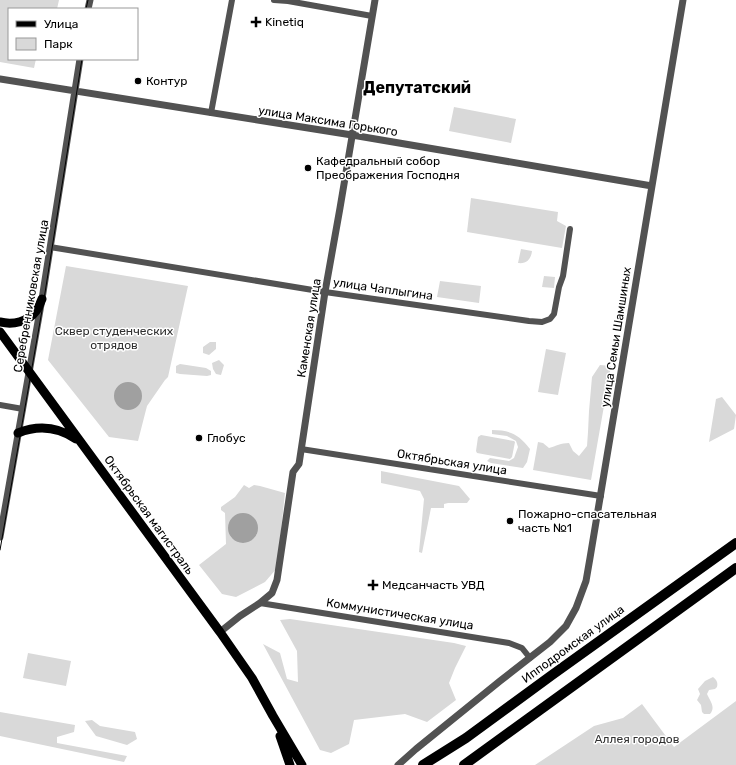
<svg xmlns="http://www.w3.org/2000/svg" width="736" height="765" font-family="Rubik,sans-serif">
	<rect width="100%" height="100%" fill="#fff"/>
	<!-- green -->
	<path fill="#d9d9d9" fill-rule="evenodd" d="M0,0H59L57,9H9V59H36L34,68L0,62Z
		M454,107L516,119L511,143L449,131Z
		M471,198L558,212L557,221L566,226L562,248L467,232Z
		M521,249L532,251C531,259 527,264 518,263Z
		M66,266L188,286L168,377L165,380L147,406L138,441L109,437L48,360Z
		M544,276L555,277L554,288L542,287Z
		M440,281L481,286L479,303L437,297Z
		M210,342H216V349L209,355L203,353V347Z
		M546,349L566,353L558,395L538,392Z
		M219,360L224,365L221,375L216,374L213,369L212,363Z
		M180,364L206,368L211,371V375L207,376L180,374L176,373V366Z
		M600,365L611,366L591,480L533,470L538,442L543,443L549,448C556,446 561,443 569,443L573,451L579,456L587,446L588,432L589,411L592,377Z
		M722,397L736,415L734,429L709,442L716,399Z
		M492,430C509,430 519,434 530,449L527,462L523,468L491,463L487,461L490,458L509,461L514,458L518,447L516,441L507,436L492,434Z
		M481,435L514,441L515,442L512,457L510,459L477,453L476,451L478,437Z
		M381,471L459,486L470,499L467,503H448L444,504V508H431L422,553L419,552L424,499L420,491L381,483Z
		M244,485L249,488L254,485L260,486L285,493L277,568L265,582L236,597L222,594L199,565L226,544L225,513L221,510V507L235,497ZM229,533L257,534L254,538L250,541L235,540L231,537Z
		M290,619L454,643L466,646L455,668L449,683L456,700L427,722L405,714L354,720L349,744L331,753L320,750L263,644L280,653L287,679L298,682L297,651L280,620Z
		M28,653L71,661L66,686L23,678Z
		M713,677C717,680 718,683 717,687L715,689L709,690L707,694C710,701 716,707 710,714H704L702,712L701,705L697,700L700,694L698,689L705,681Z
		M736,701V765H535L594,726L623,718L642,704L674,747Z
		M0,712L75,725L74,732L57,737V743L127,756L124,762L0,736Z
		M92,720L100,726L135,732L137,739L127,745L96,736L85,721Z"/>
	<!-- water -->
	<path fill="#a0a0a0" d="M114 396a14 14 0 1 1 28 0a14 14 0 1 1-28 0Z
		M228 528a15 15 0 1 1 30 0a15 15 0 1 1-30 0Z"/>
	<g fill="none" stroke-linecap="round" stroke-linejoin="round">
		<!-- minor -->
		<path stroke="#525252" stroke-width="6" d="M274,0L288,1L372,16
			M211,113L232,0
			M50,247L325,292L529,321L542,322L550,319L554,314L559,287L563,276L570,229
			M0,405L23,409
			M301,449L601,496
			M260,603L509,643L522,648L530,658"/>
		<!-- tertiary -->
		<path stroke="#525252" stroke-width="7" d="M88,9L90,0
			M0,79L352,135L652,186
			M0,537L42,299L80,59
			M220,632L240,616L260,603L272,593L277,580L293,472L299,464L325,292L340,208L375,0
			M398,765L416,749L500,681L550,642L566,626L576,608L586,581L590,558L683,0"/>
		<!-- primary -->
		<path stroke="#000" stroke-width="9" d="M0,322C13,325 28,322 36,311C39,308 40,303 42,299
			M0,332L220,632L252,678L273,716L302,765
			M18,433C38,425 58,427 76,439
			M280,736L290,765"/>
		<!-- trunk -->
		<path stroke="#000" stroke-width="10" d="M423,765L466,738L552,675L736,543
			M464,765L736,568"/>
		<!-- tram -->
		<path stroke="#000" stroke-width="1" d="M86,9L88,0
			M0,550L44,299L82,59"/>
	</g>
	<!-- markers -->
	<g fill="#000" stroke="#fff" stroke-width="1.5">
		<path d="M254 16h4v4h4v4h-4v4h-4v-4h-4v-4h4z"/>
		<circle cx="138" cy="81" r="4"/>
		<circle cx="308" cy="168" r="4"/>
		<circle cx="199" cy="438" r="4"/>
		<circle cx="510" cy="521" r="4"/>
		<path d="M371 579h4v4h4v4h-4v4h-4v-4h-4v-4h4z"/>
	</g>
	<g text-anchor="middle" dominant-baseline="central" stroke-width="3" stroke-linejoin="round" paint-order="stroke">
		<!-- poi labels -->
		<g font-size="12" fill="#000" stroke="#fff" text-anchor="start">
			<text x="265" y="22">Kinetiq</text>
			<text x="146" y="81">Контур</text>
			<text x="316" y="161">Кафедральный собор<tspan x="316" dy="14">Преображения Господня</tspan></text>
			<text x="207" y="438">Глобус</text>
			<text x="518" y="514">Пожарно-спасательная<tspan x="518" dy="14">часть №1</tspan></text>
			<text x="382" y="585">Медсанчасть УВД</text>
		</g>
		<!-- street labels -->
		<g font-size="12" fill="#000" stroke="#fff">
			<text transform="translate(328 121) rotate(9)">улица Максима Горького</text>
			<text transform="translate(383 289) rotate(8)">улица Чаплыгина</text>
			<text transform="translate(31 296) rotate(-80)">Серебренниковская улица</text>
			<text transform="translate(309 328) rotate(-81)">Каменская улица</text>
			<text transform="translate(616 337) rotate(-81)">улица Семьи Шамшиных</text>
			<text transform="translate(452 462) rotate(9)">Октябрьская улица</text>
			<text transform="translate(149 515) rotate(54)">Октябрьская магистраль</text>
			<text transform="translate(400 614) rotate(9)">Коммунистическая улица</text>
			<text transform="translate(573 644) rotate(-36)">Ипподромская улица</text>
		</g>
		<!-- park labels -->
		<g font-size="12" fill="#303030" stroke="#fff">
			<text x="114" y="331">Сквер студенческих<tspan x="114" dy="14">отрядов</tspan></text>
			<text x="637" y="739">Аллея городов</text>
		</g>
		<!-- district labels -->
		<g font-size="16" font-weight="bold" fill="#000" stroke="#fff">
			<text x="417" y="87">Депутатский</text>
		</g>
	</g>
	<!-- legend -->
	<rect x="8" y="8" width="130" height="52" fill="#ffffff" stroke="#999999"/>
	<rect x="16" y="21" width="20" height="6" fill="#000000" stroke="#999999"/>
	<text x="44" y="28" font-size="12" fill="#000000">Улица</text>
	<rect x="16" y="38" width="20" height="12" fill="#d9d9d9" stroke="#999999"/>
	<text x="44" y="48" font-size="12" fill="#000000">Парк</text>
</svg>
